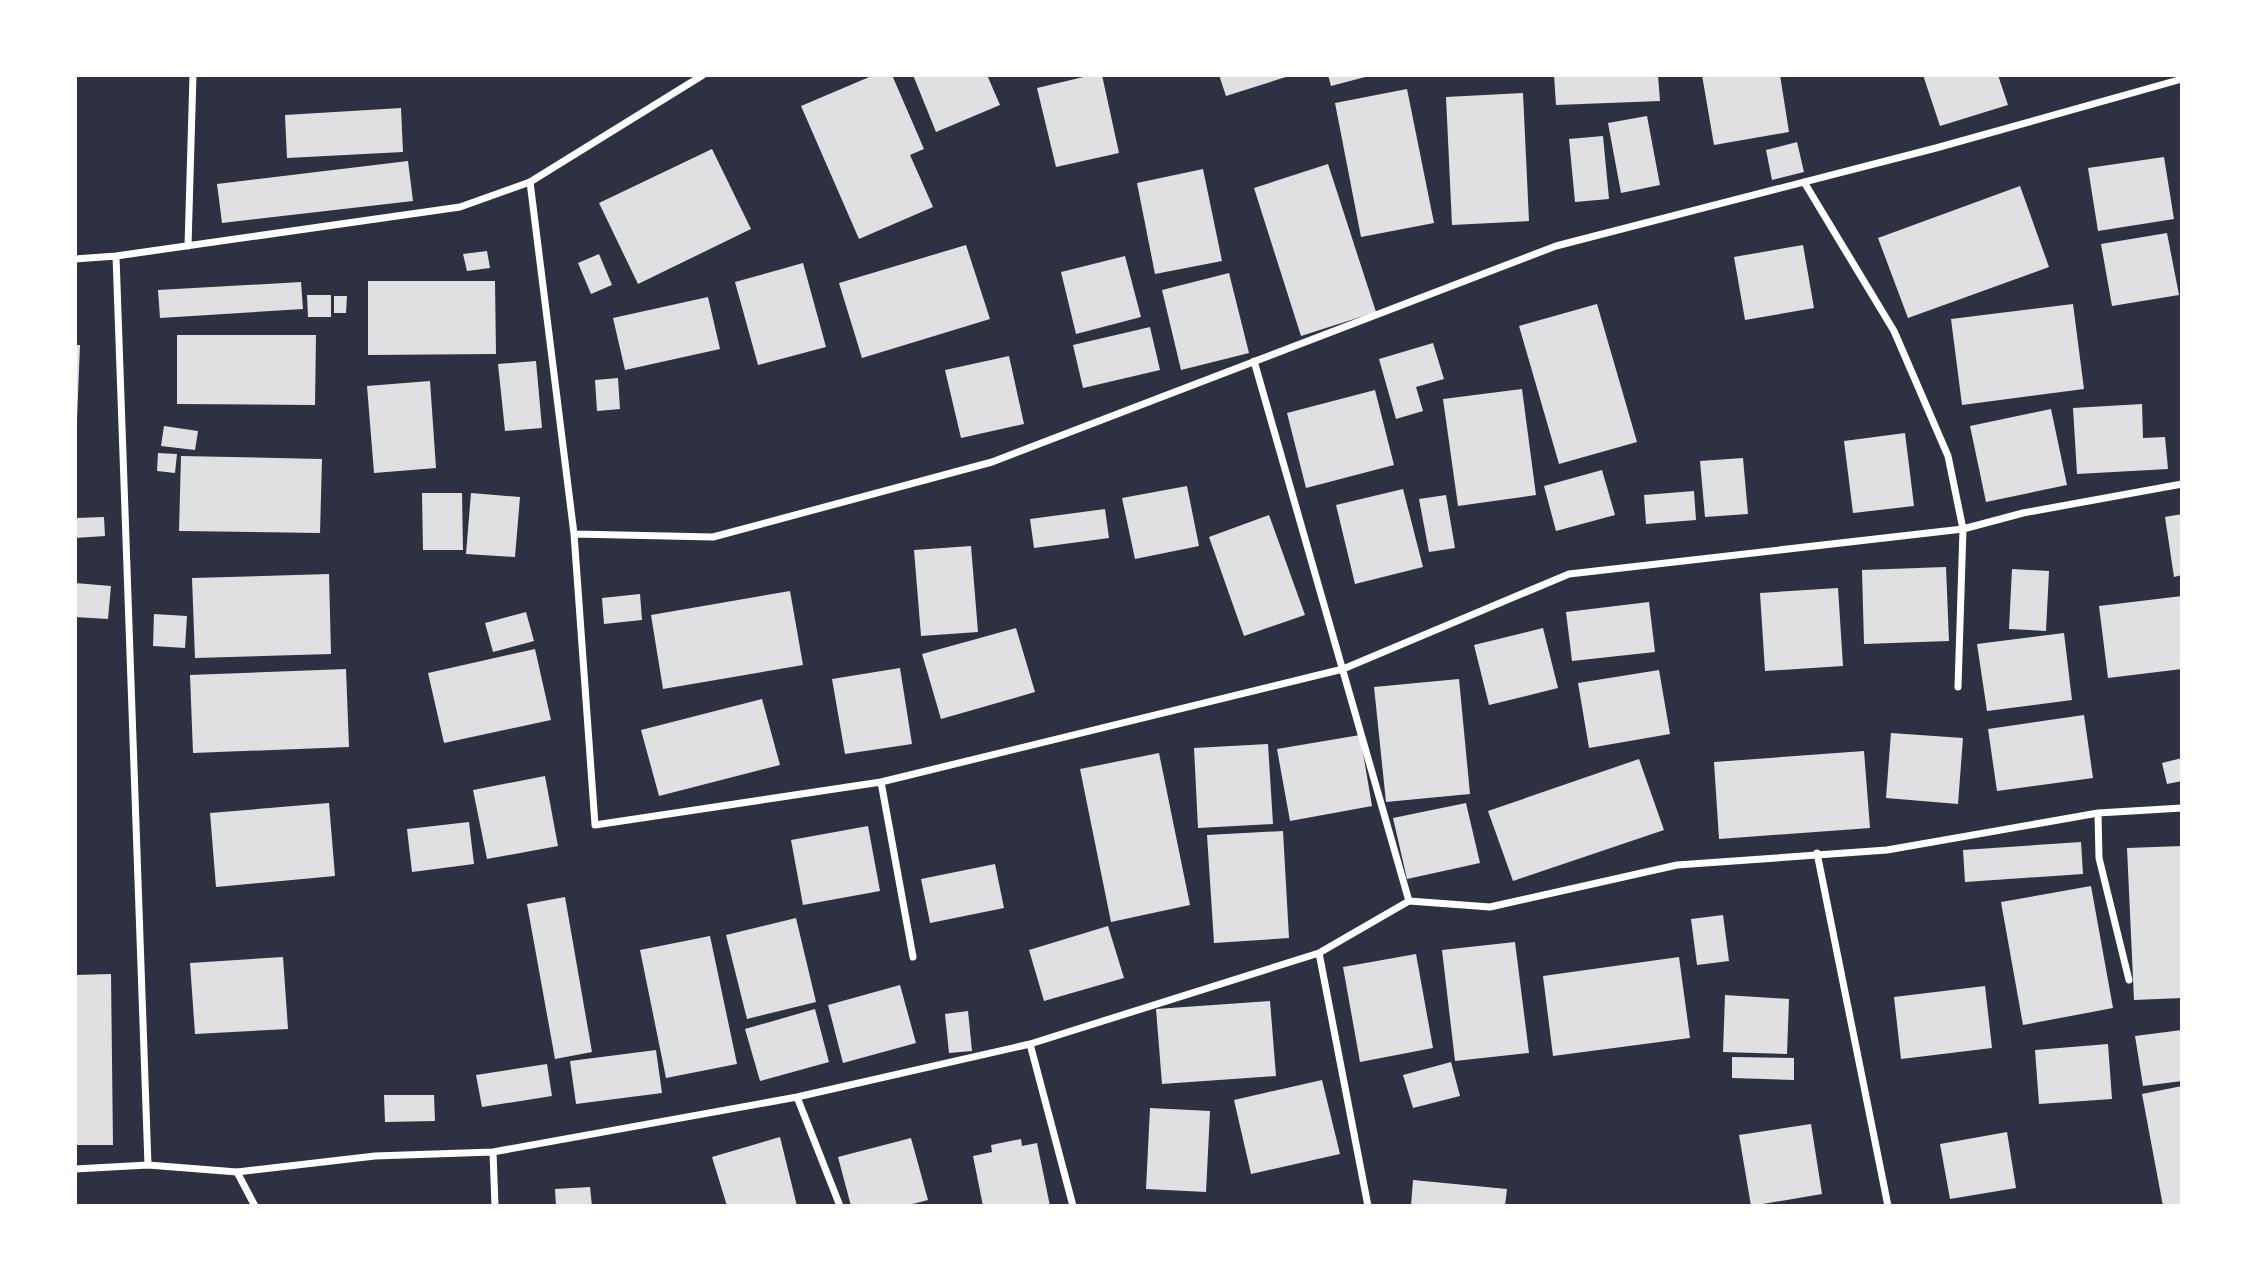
<svg xmlns="http://www.w3.org/2000/svg" width="2257" height="1281" font-family="Rubik,sans-serif">
	<rect width="100%" height="100%" fill="#2d3142"/>
	<!-- building -->
	<path fill="#e0e0e3" d="M874,75H892L924,149L910,155L933,207L859,239L801,106Z
		M913,75H987L1000,105L936,132Z
		M1092,75H1102L1119,153L1056,167L1037,88Z
		M1219,75H1289V76L1226,96Z
		M1328,75H1369V76L1331,86Z
		M1554,75H1658L1660,101L1556,105Z
		M1702,75H1780L1789,132L1714,145Z
		M1923,75H1998L2008,105L1940,126Z
		M1407,89L1434,223L1361,237L1335,103Z
		M1523,93L1529,221L1452,225L1446,97Z
		M401,108L403,152L287,158L285,115Z
		M1647,116L1660,185L1621,193L1608,123Z
		M1603,136L1609,199L1575,202L1569,139Z
		M1797,142L1804,172L1772,180L1766,150Z
		M712,149L751,229L638,284L599,203Z
		M2164,157L2174,219L2098,231L2088,168Z
		M408,161L413,201L222,223L217,184Z
		M1328,164L1376,312L1301,336L1254,188Z
		M1203,169L1222,261L1155,274L1137,183Z
		M2020,186L2049,267L1908,318L1878,238Z
		M2167,233L2179,295L2112,306L2101,244Z
		M966,245L990,319L862,358L839,283Z
		M1803,245L1814,308L1745,320L1734,257Z
		M487,251L490,268L467,271L463,254Z
		M599,254L612,285L591,294L578,263Z
		M1125,256L1141,317L1076,334L1061,272Z
		M803,263L826,347L758,365L735,282Z
		M1229,273L1249,353L1181,370L1162,290Z
		M368,281H495L496,354L368,355Z
		M301,282L303,309L160,318L158,290Z
		M307,295H331V317H308Z
		M334,296H347L346,313H334Z
		M708,297L720,349L625,370L613,318Z
		M1597,304L1637,442L1559,464L1519,326Z
		M2073,304L2084,389L1962,405L1951,319Z
		M1150,327L1160,370L1083,388L1073,345Z
		M177,335H316L315,405L177,404Z
		M1433,343L1444,379L1416,387L1423,411L1396,419L1379,359Z
		M75,345H80L77,420H75Z
		M1009,356L1024,424L961,438L945,370Z
		M536,361L542,428L505,431L498,364Z
		M618,378L620,409L597,411L595,380Z
		M430,381L436,468L374,473L367,386Z
		M1522,389L1536,495L1458,506L1443,399Z
		M1375,390L1394,465L1306,488L1287,413Z
		M2142,404L2143,438L2165,437L2168,469L2077,474L2073,408Z
		M2051,409L2067,485L1986,502L1970,426Z
		M164,426L198,431L195,450L161,446Z
		M1905,433L1914,506L1853,513L1844,441Z
		M158,453L177,454L175,473L157,471Z
		M181,456L322,459L320,533L179,531Z
		M1743,458L1748,514L1705,517L1700,461Z
		M1602,470L1615,515L1556,531L1544,486Z
		M1187,486L1199,546L1135,559L1122,498Z
		M1403,489L1423,567L1355,584L1336,505Z
		M1694,491L1696,520L1646,524L1644,495Z
		M422,493H462L463,550H423Z
		M471,493L520,497L515,557L466,554Z
		M1446,495L1455,548L1429,552L1419,499Z
		M1105,509L1109,538L1034,548L1030,519Z
		M2182,514V575L2174,577L2165,517Z
		M1269,515L1305,615L1244,636L1209,537Z
		M104,517L105,536L75,538V518Z
		M971,546L978,632L921,636L914,550Z
		M1946,567L1949,641L1864,644L1862,570Z
		M2012,569L2049,571L2046,631L2009,629Z
		M329,574L331,654L195,658L192,578Z
		M75,583L111,586L108,619L75,617Z
		M1838,588L1843,666L1765,671L1760,593Z
		M790,591L803,665L663,689L651,615Z
		M640,594L642,620L604,624L602,598Z
		M2182,596V669L2108,678L2099,606Z
		M1649,602L1655,652L1572,661L1566,612Z
		M526,612L534,641L493,652L485,623Z
		M154,614L187,616L185,648L153,646Z
		M1016,628L1035,692L941,719L922,654Z
		M1543,628L1558,688L1489,705L1474,645Z
		M2064,633L2072,700L1987,711L1977,644Z
		M535,649L551,720L444,743L428,673Z
		M900,668L912,744L845,754L832,679Z
		M346,669L349,747L193,753L190,675Z
		M1659,670L1670,734L1589,748L1578,683Z
		M1459,679L1470,794L1386,802L1374,687Z
		M762,699L780,765L659,796L641,730Z
		M2084,715L2093,778L1997,791L1988,729Z
		M1891,733L1963,738L1958,804L1886,798Z
		M1360,735L1372,806L1290,821L1277,749Z
		M1268,744L1273,824L1198,828L1194,748Z
		M1864,751L1870,828L1719,839L1714,762Z
		M1159,753L1190,905L1111,922L1080,769Z
		M2182,758V781L2167,784L2162,763Z
		M1639,759L1664,830L1513,881L1488,811Z
		M545,776L558,846L487,859L473,790Z
		M329,803L335,876L216,887L210,813Z
		M1466,803L1480,863L1407,879L1393,818Z
		M469,822L474,864L412,872L407,829Z
		M868,826L880,891L803,905L791,840Z
		M1283,831L1289,938L1214,943L1207,835Z
		M2081,842L2083,874L1965,882L1963,850Z
		M2182,846V998L2134,1000L2127,848Z
		M995,864L1004,908L930,923L921,879Z
		M2091,886L2113,1008L2023,1025L2001,902Z
		M565,897L592,1052L555,1059L527,904Z
		M1723,915L1729,961L1697,965L1691,919Z
		M796,918L816,1002L747,1019L726,935Z
		M1108,926L1124,978L1044,1001L1029,950Z
		M710,936L737,1064L666,1078L640,950Z
		M1515,942L1529,1053L1455,1061L1442,950Z
		M1416,954L1433,1048L1360,1062L1343,967Z
		M283,957L288,1029L195,1034L190,963Z
		M1679,957L1690,1038L1553,1056L1543,976Z
		M111,974L113,1145H75V975Z
		M900,985L916,1043L843,1063L828,1005Z
		M1985,986L1992,1048L1901,1059L1894,997Z
		M1725,995L1789,999L1787,1054L1723,1052Z
		M1270,1001L1276,1076L1162,1084L1156,1009Z
		M815,1009L829,1062L760,1081L745,1029Z
		M968,1011L972,1051L949,1053L945,1014Z
		M2182,1030V1081L2143,1086L2135,1036Z
		M2108,1044L2112,1099L2039,1104L2035,1050Z
		M656,1050L662,1093L576,1104L570,1061Z
		M1732,1057L1794,1058V1080L1732,1078Z
		M1451,1062L1460,1096L1413,1108L1403,1075Z
		M547,1064L552,1096L482,1107L476,1075Z
		M1322,1080L1340,1154L1251,1174L1234,1100Z
		M2182,1086V1206H2163L2142,1094Z
		M384,1095H434L435,1121L385,1122Z
		M1150,1108L1210,1111L1206,1192L1146,1189Z
		M1811,1124L1822,1194L1751,1206L1739,1135Z
		M2007,1132L2016,1188L1950,1199L1940,1144Z
		M780,1137L797,1206H727L712,1157Z
		M911,1138L928,1200L905,1206H851L838,1157Z
		M1021,1139L1022,1146L1037,1143L1050,1206H983L973,1156L992,1152L991,1145Z
		M1413,1180L1507,1189L1505,1206H1411Z
		M590,1187L592,1206H556L555,1189Z"/>
	<g fill="none" stroke-linecap="round" stroke-linejoin="round">
		<!-- minor -->
		<path stroke="#fff" stroke-width="7" d="M530,182L574,534L595,825L881,782L913,957
			M1804,182L1894,331L1948,456L1963,529L1958,687
			M188,246L193,75
			M116,256L148,1165
			M75,259L116,256L460,207L530,182L703,75
			M1254,361L1409,901
			M574,534L713,537L992,462L1556,246L1936,148L2182,79
			M881,782L1343,669L1569,574L1963,529L2023,513L2182,484
			M2098,813L2182,808
			M1817,853L1888,1206
			M1319,953L1368,1206
			M1030,1044L1073,1206
			M797,1097L840,1206
			M493,1152L495,1206
			M75,1169L148,1165L237,1172L375,1156L493,1152L797,1097L1030,1044L1319,953L1409,901L1490,907L1677,865L1887,850L2098,813L2099,858L2129,980
			M237,1172L255,1206"/>
	</g>
	<!-- border -->
	<rect width="2257" height="1281" fill="none" stroke="#ffffff" stroke-width="154"/>
</svg>
